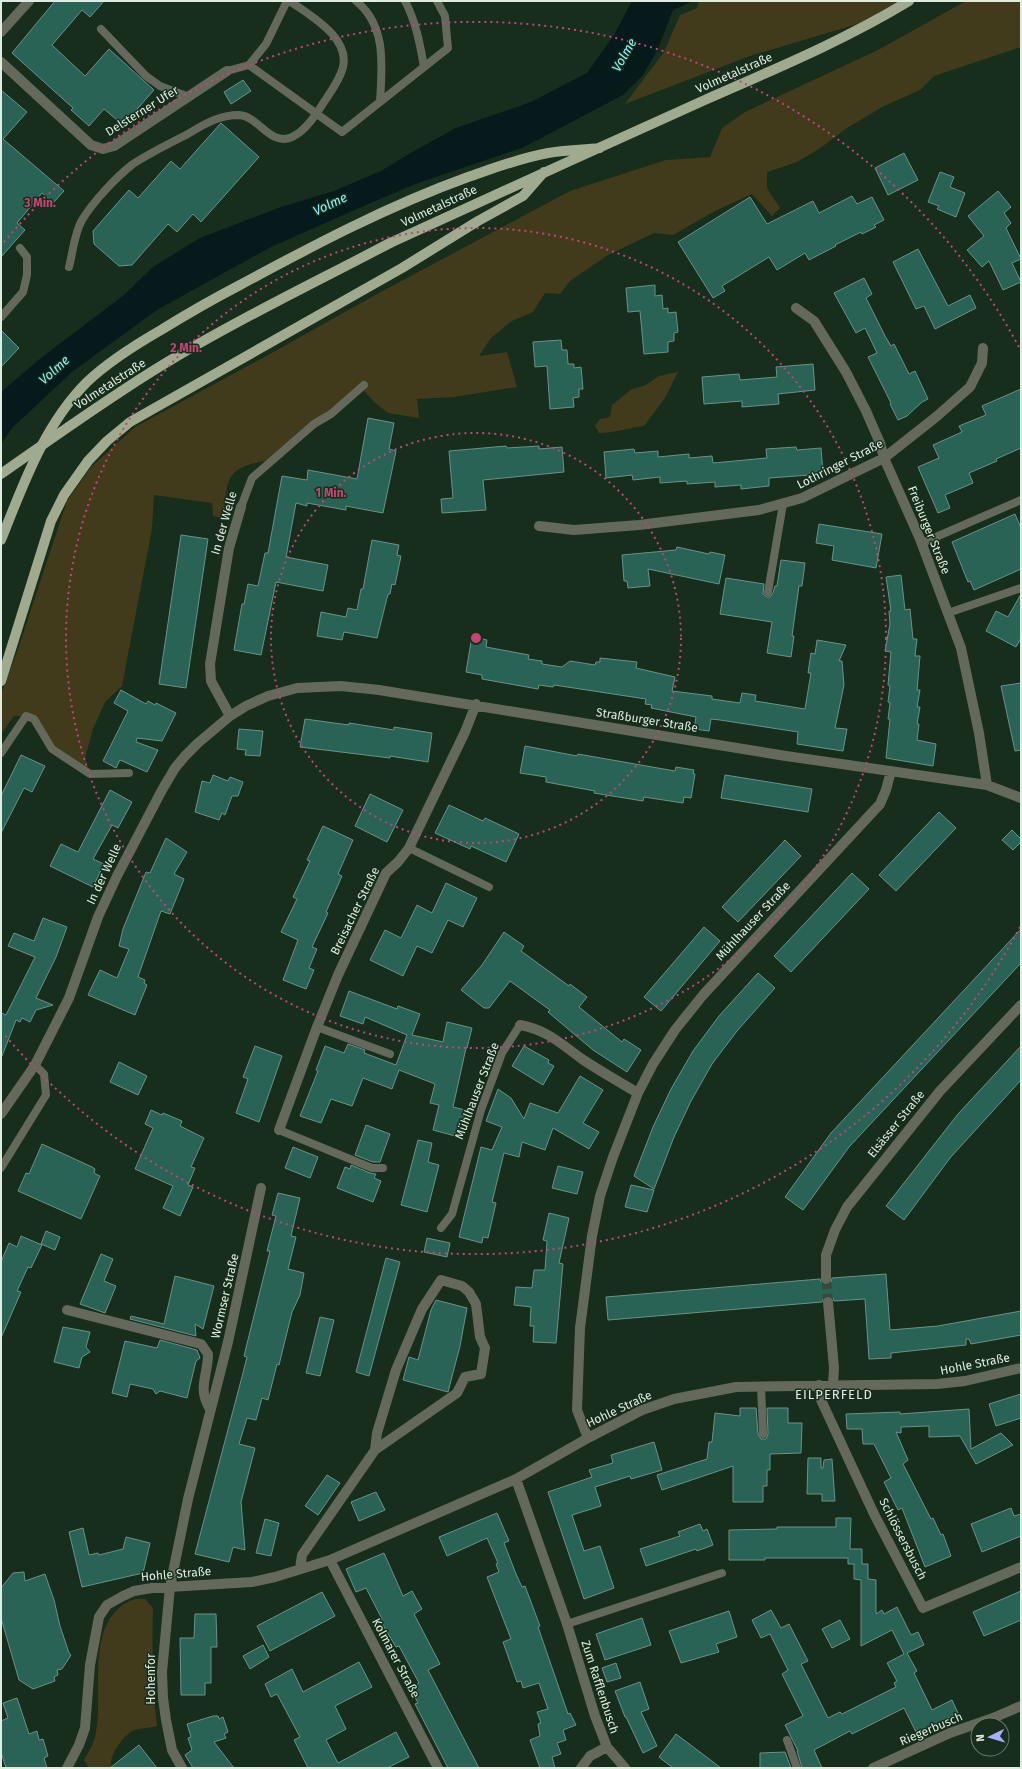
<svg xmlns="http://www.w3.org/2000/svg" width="1022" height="1769" font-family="'Fira Sans',sans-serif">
	<rect width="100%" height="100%" fill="#162e1b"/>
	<!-- green -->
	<path fill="#413b1b" d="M699,1H909L884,16L750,56L625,104L664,52L680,15L697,8Z
		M966,1H1021V47L934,76L920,90L884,106L847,128L819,149L797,162L767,172V188L780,208L772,216L752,194L715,211L673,235L654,233L608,255L570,281L560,294L545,293L533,312L512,321L491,338L479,356L507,352L517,387L454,397L417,399L419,418L388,413L374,402L360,386L265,461C224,468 227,481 224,518L213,516L212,503L154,495L152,529L122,686L105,702L93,729L85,758L90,774C78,766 63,759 53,750C35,733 46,716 14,716L1,734V694L17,652L67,501L91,467L135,427L270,354L377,294L570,191L666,160L710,157L722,128L745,112L878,50Z
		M678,372L665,398L644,426C628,428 614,433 599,433L595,426L600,419L610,417L612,405L632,389L646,385L659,376Z
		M135,1599H145L153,1608C152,1648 152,1687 157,1726C150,1728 138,1728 132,1731C123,1736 107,1758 112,1768H89L84,1760C89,1751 95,1742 96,1732C104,1691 83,1617 135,1599Z"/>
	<!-- water -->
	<path fill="#061a1b" d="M632,1H693L673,10L658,49L643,75L623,95L524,147L418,183L375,201L271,247L220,275L157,310L73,371L13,427L1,444V392L41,358L124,295L153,267L200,238L281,207L334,191L381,171L414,151L456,128L531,102L587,73L614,35Z"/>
	<!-- building -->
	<path fill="#286355" stroke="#6b9287" d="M55,1H104L90,17L82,10L52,45L85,76L109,49L154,90L123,125L104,109L89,126L71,110L73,108L12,53Z
		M243,80L251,91L231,104L224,92Z
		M1,90L27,112L3,139L64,191L53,203L42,193L17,223L25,230L1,257Z
		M221,123L259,157L201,222L193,214L177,232L168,224L132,265L119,266L94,244L93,231L129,190L138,198L171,161L180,169Z
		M904,153L918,180L888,195L875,168Z
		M940,172L954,177L950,187L965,193L956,217L937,209L939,206L928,202Z
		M998,191L1011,207L1004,213L1011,223L1006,228L1021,259L1012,263L1021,282L1003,290L989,261L982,267L967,250L984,236L968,216Z
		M852,196L857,204L872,197L884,220L874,225L876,227L862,234L861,232L835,245L836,246L809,260L805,253L777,270L769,257L722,286L725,291L713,298L678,242L750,197L767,224L813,201L819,213Z
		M918,249L948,306L970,295L976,308L935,329L924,306L916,309L893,262Z
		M864,278L872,294L866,298L885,336L891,346L894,344L909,374L915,371L928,399L922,402L907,416L898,420L890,404L891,403L868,357L877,353L865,328L856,333L834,293Z
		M655,285V296L662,295L663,309L668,308V313L676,312L678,332L674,333V341L668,342V352L644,354L640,311L628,312L626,288Z
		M1,330L19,348L1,367Z
		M561,340L562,350H567L568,364H574V368L581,367L583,389H579V397L573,398L574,407L550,409L547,366L535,367L533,342Z
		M813,364L815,390L778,394L779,404L742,407V401L704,404L702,377L739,374L740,380L777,377L776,367Z
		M1021,389V448L996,459L997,461L969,473L973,483L945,495L950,508L938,513L918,467L939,458L933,445L962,432L959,426L986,415L982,406Z
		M368,418L394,423L389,449L396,451L383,513L346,506V510L307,503V506L296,503L286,557L328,565L323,591L276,582L261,655L234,650L242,604H244L248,584L258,586L265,553H268L282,476L307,480L308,470L357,479Z
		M506,446L507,448L539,446V449L562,447L564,472L483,480L486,510L442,513L441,499L453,498L449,451Z
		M796,447L797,450L821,448L823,473L810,472V475L769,478V486L741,489V485L715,487V482L687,484V481L660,483V477L633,480L632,475L606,478L604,452L634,449L635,453L658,451V457L689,454V458L712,456L713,463L767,458L766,449Z
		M1015,514L1021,528V569L974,590L970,581L968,582L952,542Z
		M819,524L882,534L876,568L832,560L834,546L816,543Z
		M181,535L208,539L186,688L159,684Z
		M372,540L399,545L397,555L401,556L395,585L392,584L390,594H388L377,638L344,632L342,640L317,636L321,612L346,617L348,608L357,610L361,589H363Z
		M677,547L709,554L710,552L725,555L719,584L648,569L650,586L628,588L627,581H624L622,555L676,550Z
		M781,560L805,563L802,586H799L792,636H794L791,657L767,653L772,622L720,614L726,578L764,584L763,594L767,597H770L773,593L775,586H777Z
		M901,575L905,610L910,609L913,639H917L915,656H920L917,690H920L917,707H920L917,724H919L917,740L936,744L933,766L886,758L890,719H888L890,703L888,702L890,686L888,685L891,652L885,651L890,624L889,611H891L886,577Z
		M1021,594V638L1016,647L986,631L996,611L1008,617Z
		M472,636L487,640L486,647L529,655L528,659L542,661V664L562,667L570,661L595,665L596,662H600V658L637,662L636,668L675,677L672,691L712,696V699L740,703L742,693L756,695L755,701L805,709L811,673H808L811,653L815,654L817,640L846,645L839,661H842L844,685L835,728L847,729L843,751L797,744L798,732L720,720L711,719L709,731L694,729L696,717L651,708L652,705L645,704L646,699L554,685L553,687L539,685L538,689L482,679V675L466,672Z
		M1021,683V750L1015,751L1001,686Z
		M121,690L146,704L148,701L155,705L156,703L176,713L162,741L137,738L136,742L158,750L147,772L120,760L116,768L103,761L128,711L114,703Z
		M305,719L349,725V723L394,730V727L432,733L428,762L390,756V758L300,747Z
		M239,729L263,731L260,756L245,755L246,750L237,749Z
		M525,746L577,756L578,754L675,771L676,767L694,770L693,774H695L691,798L684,797L683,803L644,797L643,801L594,793L595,791L546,782V777L520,773Z
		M21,755L45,766L32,792L24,788L1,833V796Z
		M213,775L228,781L230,777L243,782L238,796H232L225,815L222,813L219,820L195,812L202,781L210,783Z
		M725,775L812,789L808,812L721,798Z
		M110,790L132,802L118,828L112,825L93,859L104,864L93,887L50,866L61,844L78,852Z
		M370,794L403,810L387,842L355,826Z
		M449,805L483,821L485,818L519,834L506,862L471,846L470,849L435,833Z
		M939,812L956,828L896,891L879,875Z
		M323,826L353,840L338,874L342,876L326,912L328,913L312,947L317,949L309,968L314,970L306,989L283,980L298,940L281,932L297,899L293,897L310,861L307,860Z
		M1012,830L1021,839V842L1013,850L1002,840Z
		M166,838L187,852L174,874L184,879L170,914L161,911L138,977L145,980L144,983L147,985L135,1015L88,995L100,970L117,978L129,949L119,946L123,929L146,872L150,873Z
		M785,840L801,856L738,922L722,907Z
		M852,873L869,889L791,972L774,956Z
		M446,883L477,898L463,927L448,920L432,953L417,946L403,976L370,960L385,930L401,938L417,905L432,913Z
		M43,918L67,927L56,957L36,998L53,1005L36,1010L30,1022L22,1018L20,1022L16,1020L2,1056L1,1055V1013L6,1015L35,957L8,946L14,933L34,941Z
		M704,927L720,941L661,1011L644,997Z
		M1021,929V963L849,1147L803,1210L785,1197L831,1133Z
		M504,932L524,946L521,951L569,986L570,984L587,997L579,1007L622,1042L624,1039L641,1050L627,1072L593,1050L548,1012L550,1010L510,981L489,1008H484L461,990L482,965Z
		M758,973L775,988L737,1031L712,1064L691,1101L674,1137L654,1189L634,1176L653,1127L671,1089L693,1051L719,1016Z
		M349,991L397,1009L398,1006L420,1014L412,1035L443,1042L447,1022L472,1028L467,1048H466L453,1107L465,1110L459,1137L433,1130L439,1105L430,1103L435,1084L399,1070L392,1089L363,1078L352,1106L331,1099L321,1123L300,1116L318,1071L316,1070L325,1046L344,1053L348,1044L365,1050L364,1053L396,1065L407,1035L365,1017L363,1024L340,1016Z
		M255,1046L282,1056L259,1122L236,1113L248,1079L243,1077Z
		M524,1046L549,1060L548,1063L554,1066L543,1085L512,1066Z
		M1021,1046V1080L950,1158L904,1220L886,1206L958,1114Z
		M119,1062L147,1076L138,1095L110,1082Z
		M580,1076L603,1090L583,1123L599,1132L589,1149L553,1128L545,1150L522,1142L519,1157L504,1153L492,1202L496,1203L488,1238L483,1237L482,1243L459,1237L481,1147L492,1150L502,1127L486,1121L498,1089L511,1098L524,1119L530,1103L558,1113Z
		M151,1110L162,1115L163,1113L182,1121L180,1126L204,1138L191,1167L195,1168L188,1185L193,1187L180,1216L163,1208L173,1186L135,1169L153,1128L145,1124Z
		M366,1125L390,1134L380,1162H373L355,1155Z
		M418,1140L432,1143L428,1162L439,1165L427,1212L401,1205Z
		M42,1144L92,1167L95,1169L94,1173L100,1176L81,1219L18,1191L26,1173L29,1174Z
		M293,1147L318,1157L310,1178L285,1168Z
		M351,1165L370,1173L376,1174L374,1178L381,1181L373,1202L337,1188L345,1167L350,1169Z
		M558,1166L583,1172L577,1194L552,1188Z
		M631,1185L654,1190L647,1212L625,1207Z
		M278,1193L300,1198L291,1236L296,1237L288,1269L304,1273L300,1295L292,1312L279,1365L277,1364L268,1400L262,1398L256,1420L247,1418L239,1444L255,1448L241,1502L245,1550L233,1547L229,1562L195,1554L243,1373L247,1357L244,1356L270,1251H267L276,1216L272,1215Z
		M549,1213L569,1218L559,1263L563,1264L556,1343L533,1342L534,1326H530L531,1307L514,1305L516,1287L532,1288L534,1270H545L547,1241L543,1240Z
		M46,1231L60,1237L55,1250L41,1244Z
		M21,1236L42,1245L31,1268L28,1267L17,1291L21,1292L1,1338V1262L9,1243L17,1247Z
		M427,1238L450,1243L447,1257L424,1252Z
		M101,1254L113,1259L104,1281L116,1286L105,1313L80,1304Z
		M386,1258L400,1262L369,1376L356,1372Z
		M886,1274L890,1330L938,1326L1021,1311V1335L971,1344L969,1339H966V1345L891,1353V1358L869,1359L865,1299L834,1301L833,1298L828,1296L824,1297L822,1302L608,1320L606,1297L820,1279L822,1284L826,1285L831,1283L832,1278Z
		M175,1276L214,1286L203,1329L195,1324L196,1336L130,1319L131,1316L164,1324Z
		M436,1300L467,1308L460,1346L448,1392L403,1380L409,1357L418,1360L431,1310Z
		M320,1317L334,1320L320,1376L306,1373Z
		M63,1327L90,1332L86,1347L90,1352L82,1357L79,1368L54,1362Z
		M160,1340L197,1350L200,1358L196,1361L187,1398L160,1391L156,1394L153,1389L130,1384L127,1397L112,1393L125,1341L157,1348Z
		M1021,1394V1418L996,1426L989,1404Z
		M740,1408H756L758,1434L761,1439H766L768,1434L767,1408H788V1423H802L801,1453L770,1454V1470H767V1486H763V1502H733V1466L662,1490L657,1475L707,1459L709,1442H712L715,1413L740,1416Z
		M969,1409L971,1449L1001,1433L1013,1445L976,1464L960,1436L929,1437V1426L901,1427V1433L896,1432L908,1460L903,1464L931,1519L933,1518L941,1535L943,1534L951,1556L925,1567L902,1508L898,1510L884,1482L891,1478L874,1444H863L862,1429H847L846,1414L900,1412V1414Z
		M654,1442L662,1470L631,1479L630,1476L595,1487L601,1506L572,1515L584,1551L600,1546L614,1588L584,1599L548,1492L592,1477L589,1470L613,1463L611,1455Z
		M808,1458H821V1468H823L824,1460L832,1459L835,1501H822V1494H807Z
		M327,1475L340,1483L318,1515L305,1506Z
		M376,1492L385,1510L359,1521L351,1502Z
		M1011,1508L1014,1516L1021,1514V1536L982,1552L971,1524Z
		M497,1513L509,1541L504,1543L516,1574L522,1587L525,1586L540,1626L538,1627L568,1714L570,1713L576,1725L563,1730L566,1740L557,1743L561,1754L552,1757L555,1768H540L530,1740L540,1736L538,1724L541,1723L537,1712L548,1709L539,1683L523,1688L521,1681L517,1682L503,1642L511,1639L487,1577L499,1572L496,1564L498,1563L487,1538L447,1556L439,1537Z
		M836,1518H851L850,1549H862V1564H868V1579L876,1580V1614L882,1610L884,1614L897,1607L911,1635L918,1632L924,1645L907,1653L917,1671L914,1673L932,1710L952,1700L958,1713L917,1734L904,1708L852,1734L850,1731L814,1750L822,1768H802L797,1751H798L785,1725L803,1716L782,1674L788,1670L770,1634L761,1638L752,1620L771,1610L781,1628L789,1624L808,1661L801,1664L828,1718L840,1712L842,1714L896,1687L894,1683L897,1681L887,1663L904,1654L892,1630L861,1646V1580L854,1579V1564H848V1558H765V1560H729V1530L777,1529V1527H836Z
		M265,1519L279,1523L271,1556L256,1553Z
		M700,1524L703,1531L707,1529L713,1545L697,1551L696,1549L646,1566L640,1549L680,1536L678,1532Z
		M83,1528L89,1555L98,1553L99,1555L123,1549L126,1537L150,1543L143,1573L82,1587L69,1532Z
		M384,1553L403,1596L412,1591L422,1609L414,1614L440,1664L428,1670L479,1768H448L415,1704L418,1703L410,1688L419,1683L399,1646L396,1647L384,1627L381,1621L382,1619L366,1588L356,1592L346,1569Z
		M24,1572L25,1581L45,1574L54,1600L60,1626L69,1653L71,1655L62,1669L57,1670L58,1675L54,1677L55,1681L33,1689L19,1680L1,1618V1588L13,1573Z
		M1021,1591V1620L984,1636L973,1612Z
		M322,1592L335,1616L270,1651L257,1626Z
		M729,1611L737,1637L716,1644L719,1652L681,1663L669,1631Z
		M195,1614H216L217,1647H211V1683H205V1695H181L180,1638H194Z
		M642,1618L651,1645L605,1660L596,1634Z
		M840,1620L850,1639L832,1648L822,1629Z
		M263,1645L269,1657L250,1669L243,1656Z
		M359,1662L372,1687L335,1706L346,1729L326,1740L338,1763L396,1732L409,1757L387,1768H308L294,1740L300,1737L277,1694L271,1697L265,1684L292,1669L303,1692Z
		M616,1663L621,1678L607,1682L602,1668Z
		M640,1682L649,1709L641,1712L657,1746L643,1753L626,1717H625L615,1691Z
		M17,1698L29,1734L37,1731L39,1740L43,1739L48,1756L44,1758L47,1768H6L1,1752V1721L8,1718L3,1703Z
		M213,1716H218L219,1719L223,1717L228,1732L224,1734L226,1738L214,1742L234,1768H193L185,1755L192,1750L188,1738L191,1737L187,1724Z
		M676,1734L721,1768H673L659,1757Z
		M139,1745L157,1768H110Z
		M785,1752L791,1768H760V1753Z"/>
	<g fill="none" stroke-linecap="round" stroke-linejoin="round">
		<!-- minor-tunnel -->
		<path stroke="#344b39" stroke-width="10" stroke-dasharray="10 5" stroke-linecap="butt" d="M826,1279L828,1302"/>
		<!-- service -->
		<path stroke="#64695c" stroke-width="8" d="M356,1C387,26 382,66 380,102
			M405,1C416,22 420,44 424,67
			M101,29L146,76L160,86L189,97
			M249,65L266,44L287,1
			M227,71L249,65L342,132L448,48L445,16L437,1
			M69,267C73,252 74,234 82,220C93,202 116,177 133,164C150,153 168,144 186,135C203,125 218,115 239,115C259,116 270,147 292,137C306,131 316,114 324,102C331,91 340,80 343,67C350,37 310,16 290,1
			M1,317L23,292L27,275V257L20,248
			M241,507L252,478L314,424L331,414L364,385
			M922,543L1021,500
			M768,592L783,504
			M948,613L1021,588
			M1,753L26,716L34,719L52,749L90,774L129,773
			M409,848L489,887
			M317,1027L390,1054
			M279,1130L372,1168H383
			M1,1168L46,1095L44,1074L35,1065
			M441,1228L452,1214L481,1110L502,1053L520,1025
			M761,1386L763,1434
			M567,1624L722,1573
			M787,1740L797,1768"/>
		<!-- minor -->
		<path stroke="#64695c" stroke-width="10" d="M1,62L91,145L103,149L114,146L227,71
			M796,308L814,321L846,372L866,411L880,443L884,458L920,539L961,648L979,733L987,785
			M539,526L574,530L639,525L759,510L802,498L884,458L936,417L970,387L982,363L983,348
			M230,716L211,681L210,664L229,548L241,507
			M520,1025C547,1030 560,1043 582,1059C600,1071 619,1082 638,1093
			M1,1114L35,1065L69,998L98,917L117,876L162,790L175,768L185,756L198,743L230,716L246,706L268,696L297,688L341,686L379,690L786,756L987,785L1021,798
			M279,1130L317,1027L338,975L386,873L398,862L409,848L465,732L476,704
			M826,1279V1255L835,1230L847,1207L940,1091L1021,1005
			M828,1302L834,1368L833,1385
			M67,1310L201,1344L208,1354C208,1376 197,1388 210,1409
			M819,1385L821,1400L874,1514L923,1608L1021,1567
			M588,1438L577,1410L580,1328L592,1236L600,1196L613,1157L638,1093L653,1064L675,1030L703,995L880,804L886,790L891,771
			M516,1479L567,1624L595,1716L607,1747L590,1756L581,1768
			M330,1560L438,1768
			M300,1569L302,1555L375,1450L377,1433L396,1370L422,1309L441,1280L462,1286L469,1292L476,1304L480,1337L485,1348L481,1374L465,1377L457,1393L375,1450
			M607,1747L625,1768
			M67,1768L79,1745L85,1728L90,1665L99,1617L107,1605L123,1596L134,1591L152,1588L252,1582L275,1577L330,1560L516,1479L588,1438L642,1410L674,1399L736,1387L937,1384L965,1381L1021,1368
			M182,1768L172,1750L166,1720L163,1698L162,1672L170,1587L188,1499L228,1342L261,1188
			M873,1768L950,1733L993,1718L1021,1706"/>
		<!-- tertiary -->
		<path stroke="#64695c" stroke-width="10" d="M1,32L29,1"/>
		<!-- primary -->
		<path stroke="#a0aa8f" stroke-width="10" d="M390,243C496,194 601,147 707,99C775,69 845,40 909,1
			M1,540C23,485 44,425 87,382C109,361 135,345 161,330C187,314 213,299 240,285C314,245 388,206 468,177C494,168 520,158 548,153C565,150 583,150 600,148
			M1,681L51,521L64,495L88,461L107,441L130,422L402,268L478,221L523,196L544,172"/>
		<!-- primary-bridge -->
		<path stroke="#a0aa8f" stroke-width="10" d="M1,474C54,437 108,398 164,364C237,320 314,283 390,243"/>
	</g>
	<!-- distance rings -->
	<g fill="none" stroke="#c84376" stroke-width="2" stroke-dasharray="2 4">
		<circle cx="476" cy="638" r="205"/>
		<circle cx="476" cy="638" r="410"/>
		<path d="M1020 927A616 616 0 0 1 4 1034M4 242A616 616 0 0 1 1020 349"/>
	</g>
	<g text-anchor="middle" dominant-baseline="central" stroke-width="3" stroke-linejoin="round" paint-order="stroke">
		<!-- street labels -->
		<g font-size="12" fill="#deede0" stroke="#162e1b">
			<text transform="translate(734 73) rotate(-24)">Volmetalstraße</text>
			<text transform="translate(142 111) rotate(-32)">Delsterner Ufer</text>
			<text transform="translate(439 206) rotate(-25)">Volmetalstraße</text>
			<text transform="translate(110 384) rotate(-33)">Volmetalstraße</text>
			<text transform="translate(840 464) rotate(-27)">Lothringer Straße</text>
			<text transform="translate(224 523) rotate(-74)">In der Welle</text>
			<text transform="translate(929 530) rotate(68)">Freiburger Straße</text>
			<text transform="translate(647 720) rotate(9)">Straßburger Straße</text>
			<text transform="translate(104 874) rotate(-65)">In der Welle</text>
			<text transform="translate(355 911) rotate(-64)">Breisacher Straße</text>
			<text transform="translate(753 921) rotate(-47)">Mühlhauser Straße</text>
			<text transform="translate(477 1091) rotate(-69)">Mühlhauser Straße</text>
			<text transform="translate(896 1124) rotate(-51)">Elsässer Straße</text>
			<text transform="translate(225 1296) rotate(-77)">Wormser Straße</text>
			<text transform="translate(975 1364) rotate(-11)">Hohle Straße</text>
			<text transform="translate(619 1409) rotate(-25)">Hohle Straße</text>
			<text transform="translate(903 1539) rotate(63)">Schlössersbusch</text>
			<text transform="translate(176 1574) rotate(-5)">Hohle Straße</text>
			<text transform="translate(396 1658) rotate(62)">Kolmarer Straße</text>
			<text transform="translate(151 1679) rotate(-90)">Hohenfor</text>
			<text transform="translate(600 1687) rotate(72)">Zum Rafflenbusch</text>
			<text transform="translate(931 1729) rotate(-23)">Riegerbusch</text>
		</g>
		<!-- water labels -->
		<g font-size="13" font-style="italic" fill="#8df2f8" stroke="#162e1b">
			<text transform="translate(624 55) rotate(-60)">Volme</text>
			<text transform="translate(330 204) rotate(-25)">Volme</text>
			<text transform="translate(54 370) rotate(-42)">Volme</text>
		</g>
		<!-- neighbourhood labels -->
		<g font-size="13" letter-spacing="1" fill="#deede0" stroke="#162e1b">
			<text x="834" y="1394">EILPERFELD</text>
		</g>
	</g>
	<circle cx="476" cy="638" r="6" fill="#c84376" stroke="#162e1b" stroke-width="2"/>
	<g font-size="12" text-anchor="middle" font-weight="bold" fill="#c84376" stroke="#162e1b" stroke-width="3" stroke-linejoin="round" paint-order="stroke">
		<text x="40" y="207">3 Min.</text>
		<text x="186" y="352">2 Min.</text>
		<text x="331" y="497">1 Min.</text>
	</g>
	<!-- border -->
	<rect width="1022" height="1769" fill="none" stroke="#deede0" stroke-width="4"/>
	<!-- north arrow -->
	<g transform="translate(990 1737) rotate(265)"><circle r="19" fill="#162e1b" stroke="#667a6a"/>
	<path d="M0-3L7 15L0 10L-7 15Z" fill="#a6b1fc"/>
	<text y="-6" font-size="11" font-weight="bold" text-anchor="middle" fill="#deede0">N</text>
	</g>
</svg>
